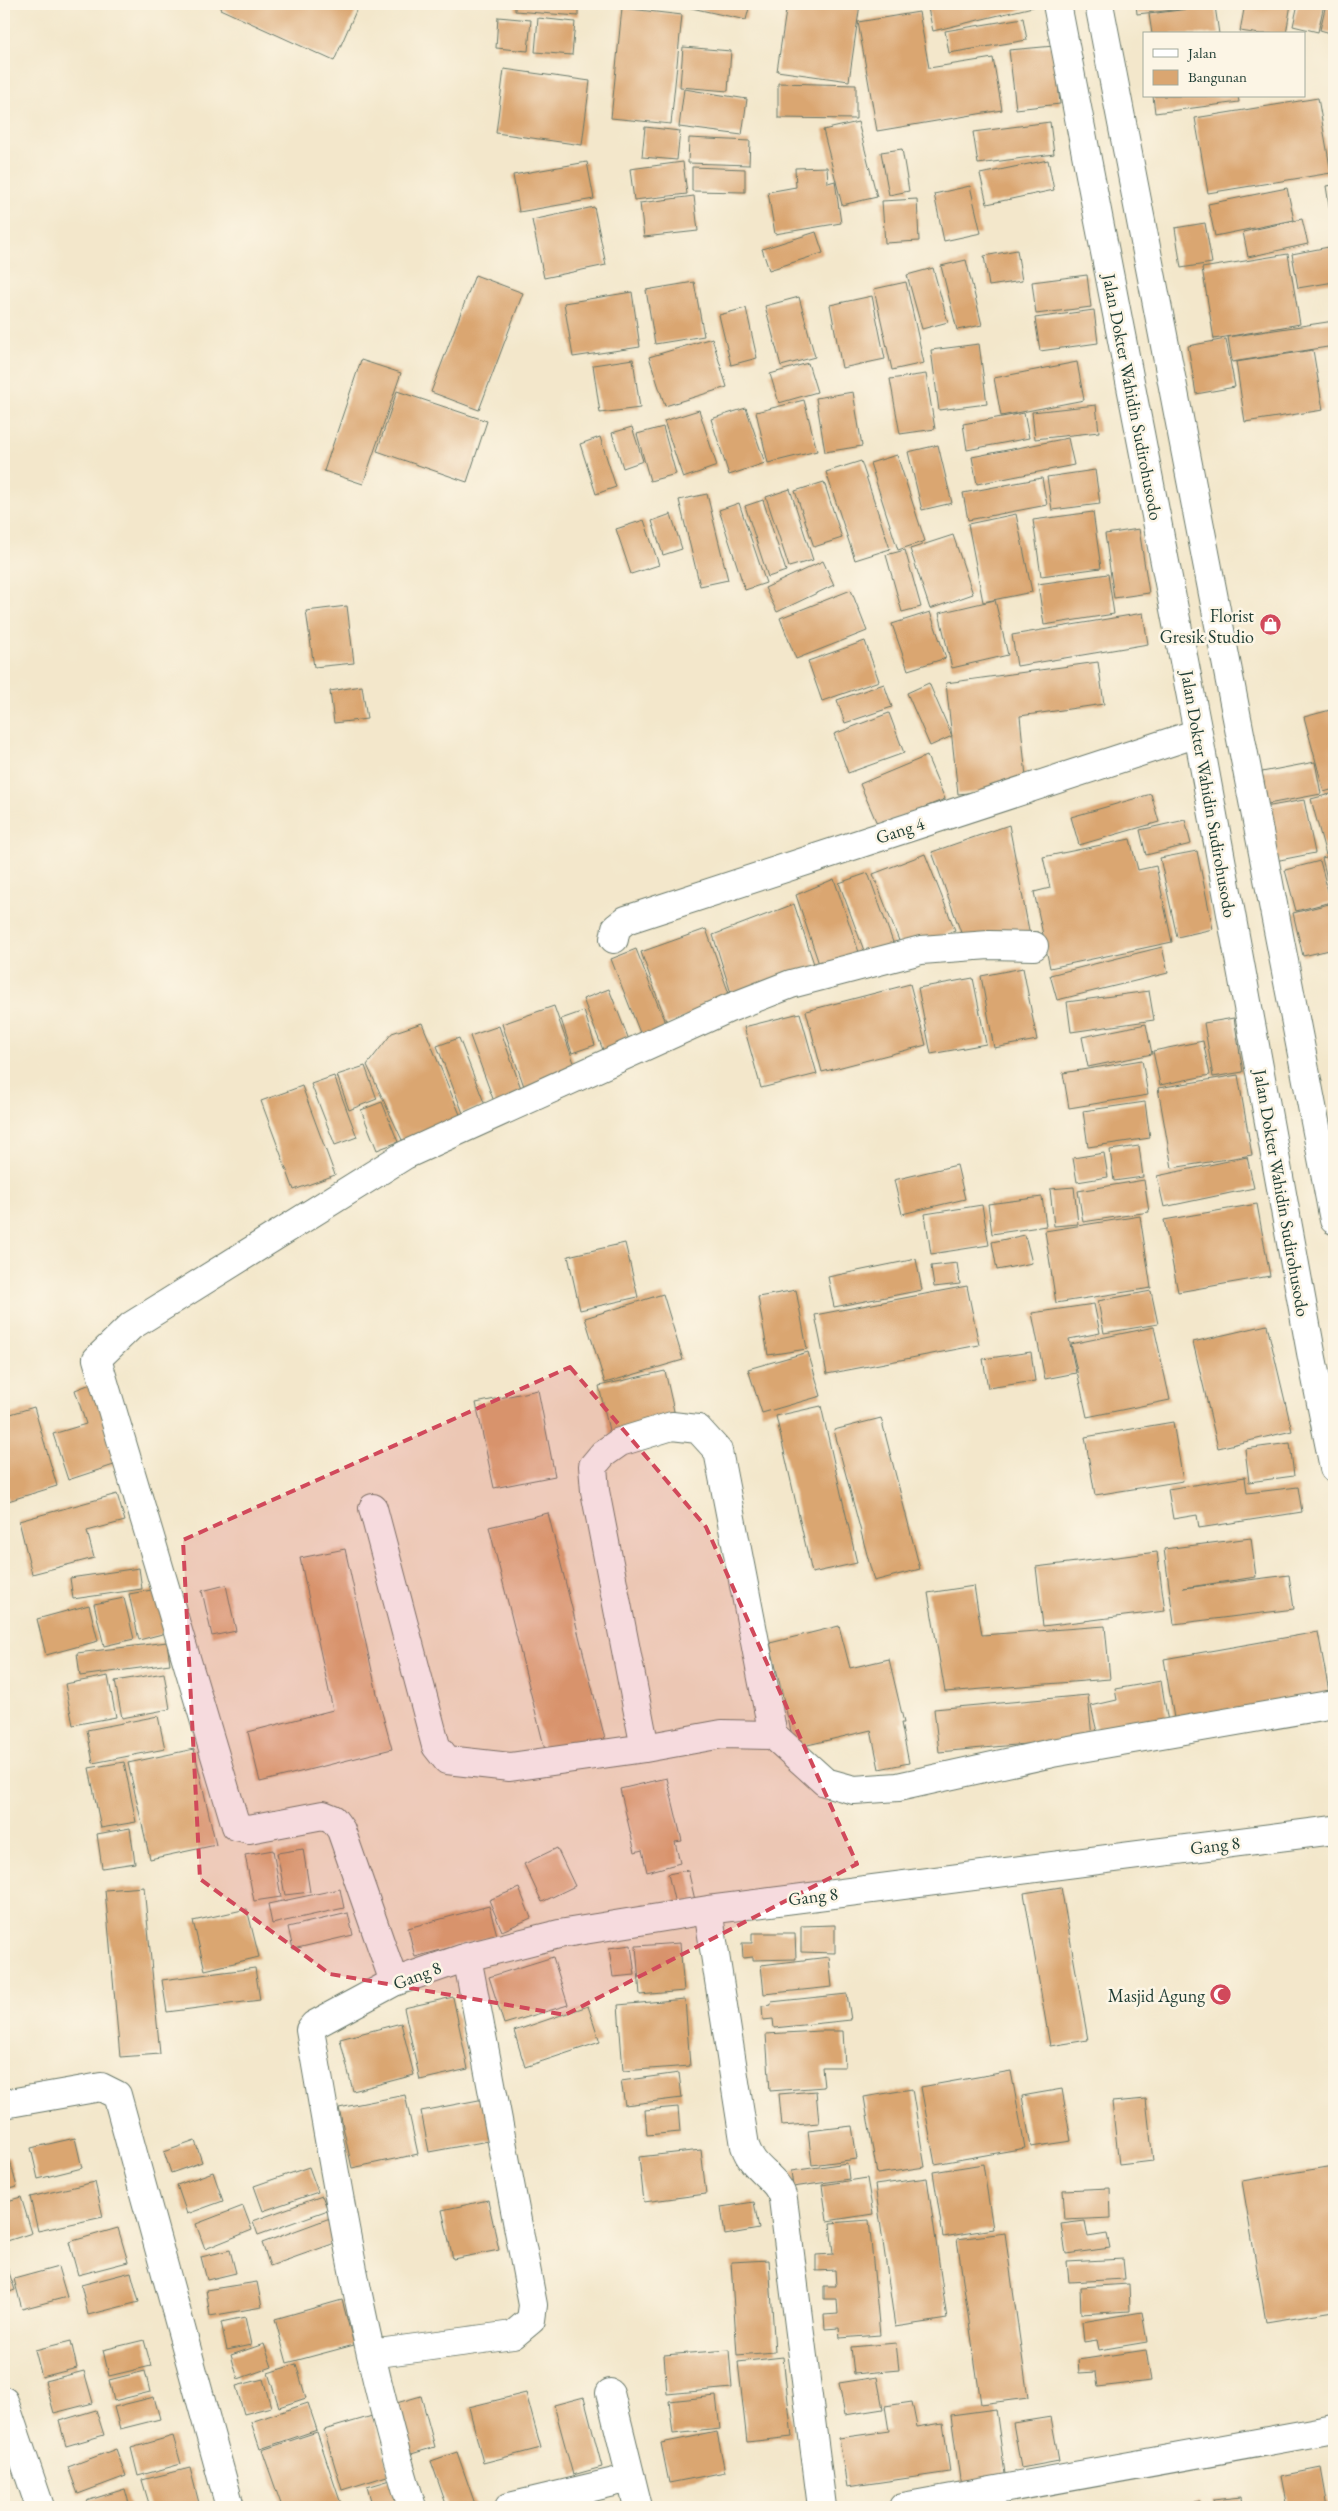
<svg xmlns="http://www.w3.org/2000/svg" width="1338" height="2511" font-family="'EB Garamond',serif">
	<rect width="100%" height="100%" fill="#fcf5e5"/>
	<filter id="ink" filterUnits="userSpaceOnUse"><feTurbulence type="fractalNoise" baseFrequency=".02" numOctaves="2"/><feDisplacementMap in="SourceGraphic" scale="10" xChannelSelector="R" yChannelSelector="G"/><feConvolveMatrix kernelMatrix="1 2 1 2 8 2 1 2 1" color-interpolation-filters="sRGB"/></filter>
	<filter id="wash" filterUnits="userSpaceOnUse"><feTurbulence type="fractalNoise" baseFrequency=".0096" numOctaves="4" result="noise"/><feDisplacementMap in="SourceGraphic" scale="20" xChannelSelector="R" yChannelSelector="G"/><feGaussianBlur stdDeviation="1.12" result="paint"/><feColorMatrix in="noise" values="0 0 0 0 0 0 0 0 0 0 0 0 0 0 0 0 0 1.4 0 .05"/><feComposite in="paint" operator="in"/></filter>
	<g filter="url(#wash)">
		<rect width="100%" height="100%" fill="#f3e7cb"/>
		<g id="blocks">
			<!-- building -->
			<path fill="#daa671" d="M223,4H359L334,61L220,9Z
				M515,4H578V16L515,11Z
				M688,4H750L746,20L687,7Z
				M787,4H860L849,81L777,71Z
				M927,4H1045L933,31Z
				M1136,4H1220L1215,6L1219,34H1152L1149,14L1211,6L1137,14Z
				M1245,4H1291L1286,34H1260L1240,31Z
				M1298,4H1324L1318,32L1293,26Z
				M1326,4H1334V34L1320,30Z
				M622,8L682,15L671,124L611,118Z
				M919,12L929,68L993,58L1002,110L877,131L858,22Z
				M498,17L531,20L528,51L496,48Z
				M538,18L575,22L572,55L535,52Z
				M1023,18L1027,40L949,53L945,31Z
				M1054,46L1060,104L1016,109L1009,50Z
				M683,47L731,51L728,91L680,87Z
				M504,69L590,81L582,145L496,133Z
				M778,83L856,85V119L778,118Z
				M684,89L747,99L742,135L679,127Z
				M1153,96H1238L1239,102L1155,113Z
				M1318,98L1331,173L1208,193L1195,118Z
				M858,122L877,197L842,205L823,130Z
				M1050,122L1054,154L978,164L973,132Z
				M645,127L680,131L677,160L642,157Z
				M689,138L750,141L749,165L688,163Z
				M902,149L909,191L889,195L881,152Z
				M1048,160L1054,190L987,204L980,174Z
				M587,162L594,199L519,212L513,175Z
				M683,162L687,194L634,200L630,169Z
				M692,167L745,169V192L692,191Z
				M827,167L828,183L835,181L841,223L775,234L768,192L796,187L795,168Z
				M1334,185V230H1333L1326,186Z
				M970,186L981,233L944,241L934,194Z
				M1287,188L1294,220L1215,236L1208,204Z
				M694,196L698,231L644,237L640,203Z
				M917,199L919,241L885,243L882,201Z
				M594,207L606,265L544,278L532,220Z
				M1302,219L1308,244L1248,257L1243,232Z
				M1205,223L1212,263L1181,268L1175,228Z
				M816,232L823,253L769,270L762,249Z
				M1334,246V282L1298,288L1292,254Z
				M1017,250L1022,281L989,286L984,256Z
				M1288,254L1300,324L1214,339L1202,268Z
				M966,260L982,325L957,330L941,266Z
				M933,268L948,322L922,329L907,275Z
				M475,275L523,293L479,410L431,392Z
				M1087,275L1091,307L1036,314L1032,282Z
				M694,282L704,336L655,344L646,290Z
				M906,282L924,363L892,370L874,289Z
				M632,292L640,347L573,357L564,303Z
				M872,296L885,359L842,368L830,305Z
				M799,297L815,357L781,366L765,306Z
				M746,308L757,358L731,365L719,315Z
				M1094,310L1098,343L1040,351L1035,318Z
				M1334,321V346L1232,362L1228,337Z
				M712,338L727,387L665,406L649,357Z
				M1226,339L1235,387L1196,394L1188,346Z
				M979,344L987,404L939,410L931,350Z
				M1313,350L1323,410L1245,422L1236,362Z
				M633,359L640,408L600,413L593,365Z
				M361,360L401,373L363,484L324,471Z
				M1077,362L1084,400L1001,416L994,378Z
				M808,363L817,392L779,403L770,374Z
				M926,374L935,429L900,434L890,379Z
				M397,391L487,421L467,482L377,451Z
				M853,392L862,446L825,452L816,398Z
				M804,400L817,451L768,463L756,412Z
				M1096,405L1099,432L1035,439L1032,412Z
				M746,408L765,463L729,475L711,419Z
				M699,410L717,466L683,478L664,421Z
				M1024,413L1029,438L967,450L963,424Z
				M632,427L643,461L623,468L612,433Z
				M663,427L676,474L650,481L637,434Z
				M600,437L616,487L596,494L580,444Z
				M1068,438L1074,465L977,484L972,457Z
				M938,445L952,503L922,510L908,452Z
				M897,455L925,541L898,550L870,463Z
				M861,461L890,549L855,560L826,472Z
				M1095,470L1100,504L1052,510L1047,477Z
				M1042,478L1047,505L968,520L963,493Z
				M824,482L842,538L814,547L795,491Z
				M790,489L813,560L789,567L766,497Z
				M707,494L728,580L700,586L679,500Z
				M763,500L786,571L768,577L745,506Z
				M739,503L766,583L745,590L719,510Z
				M1093,512L1101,568L1041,576L1033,520Z
				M671,514L682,549L663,555L652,521Z
				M1016,514L1032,592L983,602L968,524Z
				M644,520L659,565L631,574L616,529Z
				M1139,529L1149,593L1114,598L1105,534Z
				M953,535L973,594L930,609L910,549Z
				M905,550L921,607L902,612L886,555Z
				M823,561L834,585L777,612L765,588Z
				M1108,574L1114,614L1044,625L1038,584Z
				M851,590L867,631L796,659L780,618Z
				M995,600L1008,655L952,668L939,613Z
				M347,606L354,663L314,667L306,611Z
				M930,612L946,658L908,670L892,624Z
				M1143,613L1148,644L1017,666L1012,635Z
				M865,641L879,681L822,701L808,661Z
				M1098,662L1104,704L1020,716L1027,787L958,794L946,683Z
				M929,683L952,736L930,746L907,693Z
				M884,684L892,707L845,723L837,700Z
				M362,686L367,719L334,723L330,691Z
				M1334,709V789L1324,792L1304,717Z
				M889,713L904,753L848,773L834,734Z
				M927,756L945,799L878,826L860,784Z
				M1315,762L1321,794L1268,804L1262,772Z
				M1334,793V853L1326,855L1311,799Z
				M1151,794L1159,822L1079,845L1071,817Z
				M1304,800L1315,853L1275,861L1265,807Z
				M1185,820L1191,844L1146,855L1140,830Z
				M1009,825L1031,941H964L932,852Z
				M1130,839L1138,870L1156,866L1172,942L1050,968L1034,892L1050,888L1043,857Z
				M1197,851L1213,929L1177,937L1160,858Z
				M925,854L955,930L903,951L873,874Z
				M1334,855V949L1303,956L1293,913L1333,903L1322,858Z
				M1320,861L1331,902L1296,911L1285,870Z
				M868,873L894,945L866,956L839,883Z
				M834,879L862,961L822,973L796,895Z
				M794,904L817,973L734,1003L713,935Z
				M706,929L732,1002L667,1024L641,952Z
				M1162,947L1168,973L1057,1000L1050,975Z
				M636,949L667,1028L642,1038L611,959Z
				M1023,968L1037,1040L994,1048L981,976Z
				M973,978L986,1044L931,1054L918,988Z
				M910,984L926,1045L822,1072L806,1011Z
				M609,989L633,1050L607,1060L583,999Z
				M1149,991L1154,1020L1071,1032L1067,1002Z
				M554,1006L578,1074L526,1092L502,1024Z
				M584,1011L595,1045L572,1053L561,1019Z
				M800,1013L817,1074L761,1088L744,1027Z
				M1234,1018L1243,1072L1213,1077L1204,1023Z
				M422,1023L461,1117L431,1135L402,1140L367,1065L392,1033Z
				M1146,1024L1152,1054L1088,1067L1082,1037Z
				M499,1026L524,1097L496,1107L470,1036Z
				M459,1038L485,1105L463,1113L437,1046Z
				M1203,1041L1210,1075L1160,1085L1153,1051Z
				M1142,1060L1148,1095L1069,1108L1063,1073Z
				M365,1066L377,1099L349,1110L337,1075Z
				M1238,1075L1252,1155L1172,1168L1158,1088Z
				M334,1076L357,1137L335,1145L311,1084Z
				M302,1086L335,1175L294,1190L261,1101Z
				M382,1102L398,1142L377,1150L361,1110Z
				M1145,1102L1150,1138L1088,1147L1083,1111Z
				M1139,1146L1143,1177L1114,1181L1110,1150Z
				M1104,1153L1108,1177L1077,1182L1073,1158Z
				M1247,1157L1254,1188L1164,1207L1157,1176Z
				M957,1165L965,1199L902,1214L894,1180Z
				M1144,1180L1149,1212L1083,1222L1078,1191Z
				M1074,1187L1078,1224L1054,1226L1050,1189Z
				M1042,1197L1046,1226L992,1234L988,1204Z
				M1257,1204L1270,1276L1178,1292L1164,1220Z
				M982,1205L989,1245L931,1254L925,1214Z
				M1140,1216L1151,1288L1056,1303L1045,1231Z
				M1025,1235L1032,1263L997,1270L992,1242Z
				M625,1243L638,1297L580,1310L568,1256Z
				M916,1259L922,1290L834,1307L828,1277Z
				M957,1263L960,1284L934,1287L931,1266Z
				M967,1286L979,1345L827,1374L815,1315Z
				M796,1290L807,1349L768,1355L758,1297Z
				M1151,1291L1158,1324L1104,1333L1098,1301Z
				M663,1294L683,1360L605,1383L585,1318Z
				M1094,1304L1100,1333L1069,1339L1076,1373L1045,1379L1032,1313Z
				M1267,1325L1292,1431L1218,1448L1193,1342Z
				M1154,1327L1170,1400L1087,1417L1071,1344Z
				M808,1352L821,1396L762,1413L748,1369Z
				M1031,1352L1035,1381L988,1388L983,1359Z
				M665,1371L676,1420L610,1435L599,1386Z
				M96,1382L126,1461L68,1480L53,1434L86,1424L75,1390Z
				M538,1390L555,1476L494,1488L476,1403Z
				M821,1406L857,1563L812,1573L776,1416Z
				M34,1407L57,1486L8,1501L4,1488V1416Z
				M881,1418L920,1569L874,1581L834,1430Z
				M1173,1422L1183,1481L1095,1495L1085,1437Z
				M1290,1443L1294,1476L1249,1482L1245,1449Z
				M1245,1477L1247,1493L1298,1487L1302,1512L1199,1528L1197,1515L1173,1519L1168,1489Z
				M117,1494L125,1521L87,1531L94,1558L32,1574L19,1521Z
				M548,1513L605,1739L546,1754L489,1527Z
				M1251,1538L1256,1577L1183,1588L1289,1575L1294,1609L1174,1624L1164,1549Z
				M345,1549L378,1698L392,1749L260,1782L248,1732L333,1710L300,1558Z
				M1157,1552L1165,1611L1043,1626L1036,1567Z
				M139,1568L142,1589L73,1599L70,1578Z
				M226,1585L236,1631L212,1636L202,1591Z
				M974,1586L982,1635L1105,1626L1110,1679L945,1692L928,1593Z
				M157,1589L166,1633L139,1640L129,1594Z
				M124,1598L134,1639L104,1646L94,1604Z
				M89,1605L98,1641L46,1655L37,1619Z
				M839,1626L850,1668L889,1659L904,1723H901L909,1763L879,1769L871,1730L795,1748L770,1643Z
				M1318,1632L1330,1697L1175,1724L1164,1659Z
				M167,1642L170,1664L80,1676L77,1653Z
				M164,1673L170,1709L122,1718L115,1681Z
				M108,1676L116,1717L73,1725L65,1684Z
				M1161,1681L1168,1722L1123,1730L1122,1727L1097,1732L1091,1706L1117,1700L1115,1689Z
				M1088,1695L1092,1738L939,1752L934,1709Z
				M158,1716L165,1749L93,1763L87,1730Z
				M194,1749L216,1845L150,1859L128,1763Z
				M124,1762L136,1822L101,1828L89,1768Z
				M667,1778L682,1841L675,1842L680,1863L647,1872L642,1850L635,1852L620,1789Z
				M130,1828L135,1863L102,1868L97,1834Z
				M557,1848L575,1886L542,1902L524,1864Z
				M303,1849L310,1892L285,1895L277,1853Z
				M273,1850L281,1897L254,1901L245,1855Z
				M688,1870L695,1900L675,1904L668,1874Z
				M144,1887L160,2054L120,2057L105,1890Z
				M1061,1887L1088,2040L1050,2046L1024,1893Z
				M519,1888L531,1918L502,1931L489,1900Z
				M340,1889L344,1908L272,1924L268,1904Z
				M489,1906L497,1935L415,1957L408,1928Z
				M247,1909L259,1957L205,1970L193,1921Z
				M348,1913L353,1935L293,1949L288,1927Z
				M835,1925V1953L801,1952V1926Z
				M752,1933H795L796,1959L753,1960V1957L743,1958L742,1943H752Z
				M680,1943L684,1991L640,1995L636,1946Z
				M631,1945L635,1975L613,1977L609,1948Z
				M553,1957L568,2005L504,2024L489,1977Z
				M829,1957L832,1987L764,1994L761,1965Z
				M255,1968L260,2000L167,2012L162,1980Z
				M847,1994L851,2020L774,2028L773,2019L763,2020L762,2006L771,2005V2002Z
				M453,1997L468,2069L420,2080L404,2008Z
				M685,1999L690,2066L623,2071L618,2005Z
				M588,2006L600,2042L525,2067L514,2031Z
				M401,2023L414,2075L353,2091L340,2039Z
				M820,2031H843L845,2067H822L824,2087L770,2091L766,2034Z
				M1011,2071L1025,2148L935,2164L921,2087Z
				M679,2073L682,2098L625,2105L621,2081Z
				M912,2089L925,2167L877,2174L864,2097Z
				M1062,2089L1071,2141L1031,2147L1022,2096Z
				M816,2091L819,2123L782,2126L779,2094Z
				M405,2095L418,2154L352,2168L339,2108Z
				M484,2099L493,2140L429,2152L421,2111Z
				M1146,2099L1153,2161L1119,2165L1112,2102Z
				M678,2107L680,2132L647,2135L645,2110Z
				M852,2126L857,2159L812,2165L808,2131Z
				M75,2138L82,2168L38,2179L31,2148Z
				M195,2141L202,2162L171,2173L164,2152Z
				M701,2150L706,2194L644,2202L639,2157Z
				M9,2157L17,2187L4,2190V2159Z
				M847,2163L849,2179L793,2187L791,2171Z
				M983,2164L993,2229L943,2237L933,2172Z
				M1334,2166V2311L1266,2322L1242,2181Z
				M309,2167L318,2192L263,2211L254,2186Z
				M213,2172L223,2201L187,2214L177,2185Z
				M867,2178L873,2214L827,2221L822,2185Z
				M927,2178L947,2319L895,2327L875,2185Z
				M95,2182L103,2217L38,2231L30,2197Z
				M1110,2188L1111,2218L1065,2220L1063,2190Z
				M322,2196L328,2210L258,2235L253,2221Z
				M21,2197L32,2233L4,2242V2202Z
				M488,2200L499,2250L453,2259L442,2210Z
				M754,2202L759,2229L725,2235L721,2207Z
				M243,2206L252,2230L205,2249L196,2224Z
				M330,2218L338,2242L270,2266L262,2243Z
				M869,2220L880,2335L840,2338L839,2328L825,2329L824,2315L838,2314L837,2299H824V2286H836L835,2270L816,2271V2255L833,2254L830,2223Z
				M1085,2221L1088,2237L1107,2234L1110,2248L1066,2254L1061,2224Z
				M118,2228L128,2262L78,2275L69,2242Z
				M1005,2233L1028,2398L981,2404L957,2239Z
				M230,2250L236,2273L207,2280L201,2257Z
				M4,2258L15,2290L4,2294Z
				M1123,2259L1125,2279L1069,2282L1067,2262Z
				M769,2260L775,2352L737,2355L731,2262Z
				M58,2267L67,2297L22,2309L14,2279Z
				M131,2272L139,2302L88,2315L81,2285Z
				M257,2282L262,2307L210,2316L206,2290Z
				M1129,2284L1130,2311L1081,2314L1080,2287Z
				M342,2300L354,2345L287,2363L275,2319Z
				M1142,2312L1147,2342L1099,2350L1097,2340L1084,2342L1082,2322Z
				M245,2317L251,2345L227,2350L221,2322Z
				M144,2340L151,2366L109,2376L103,2350Z
				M71,2341L77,2368L42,2377L35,2350Z
				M896,2343L899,2370L854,2374L851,2347Z
				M264,2344L272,2367L238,2379L231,2355Z
				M729,2350L732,2388L667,2394L664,2355Z
				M1146,2350L1151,2381L1098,2387L1096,2372L1079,2373L1078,2360Z
				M783,2357L792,2437L747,2442L738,2362Z
				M296,2364L306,2398L279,2407L268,2373Z
				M84,2371L93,2403L54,2413L45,2381Z
				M145,2371L150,2392L114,2401L109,2380Z
				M877,2377L883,2409L845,2415L839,2383Z
				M263,2379L271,2407L244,2414L236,2386Z
				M526,2393L541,2448L483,2463L469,2407Z
				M421,2396L435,2447L408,2455L393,2404Z
				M716,2396L720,2429L673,2434L669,2401Z
				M154,2397L160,2419L120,2429L114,2407Z
				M584,2397L602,2467L573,2475L554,2405Z
				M912,2402L917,2427L943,2423L950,2472L847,2487L839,2438L889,2431L885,2406Z
				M308,2403L317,2430L260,2449L251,2422Z
				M996,2409L1006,2481L961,2487L951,2415Z
				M96,2410L104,2435L66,2446L59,2421Z
				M372,2416L390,2475L342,2490L324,2430Z
				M1051,2417L1059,2461L1021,2468L1013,2423Z
				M317,2432L342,2507H282L262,2450Z
				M717,2432L725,2472L669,2483L661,2443Z
				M173,2436L181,2464L138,2476L131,2448Z
				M116,2449L126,2476L78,2494L68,2467Z
				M457,2452L476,2507H447L431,2461Z
				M190,2468L200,2507H150L142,2480Z
				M1321,2468L1328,2507H1287L1281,2476Z
				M394,2479L402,2507H373L367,2487Z
				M125,2489L130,2507H88L86,2501Z
				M1241,2497L1242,2507H1213L1212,2500Z
				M1200,2501L1202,2507H1173L1172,2506Z"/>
		</g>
	</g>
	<g filter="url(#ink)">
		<use href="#blocks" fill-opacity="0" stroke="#697869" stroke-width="1"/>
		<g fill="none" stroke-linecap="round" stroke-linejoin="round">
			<defs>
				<path id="street" d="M614,939L616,928L626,920L1198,733
					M373,1508L436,1746L447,1760L510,1767L645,1748L722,1734L773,1735L825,1782L854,1790L898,1787L1052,1753L1334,1704
					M645,1748L595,1491L593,1466L603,1454L620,1442L672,1426L698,1429L718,1451L773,1735
					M708,1910L745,2146C753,2171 778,2177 783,2199L822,2507
					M394,1982L341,1830L333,1819L323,1815L249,1829L236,1826L97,1359L131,1326L405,1155L727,1009L791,984L921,950L989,945L1034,946
					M4,2104L101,2087L117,2095L230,2507
					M371,2354L513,2335L531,2320L533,2305L467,1957
					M610,2393L638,2507
					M4,2401L40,2507
					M412,2507C363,2352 338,2191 310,2030L314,2025L394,1982L467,1957L559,1934L708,1910L1334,1830
					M509,2507L631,2478
					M903,2507L1334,2429"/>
				<path id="highway" d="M1057,4L1198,733L1312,1358L1334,1468
					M1099,4L1334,1220"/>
			</defs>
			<!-- street casing -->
			<use href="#street" stroke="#697869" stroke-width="30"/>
			<!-- highway casing -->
			<use href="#highway" stroke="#697869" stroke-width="30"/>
			<!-- street -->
			<use href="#street" stroke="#fff" stroke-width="28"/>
			<!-- highway -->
			<use href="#highway" stroke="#fff" stroke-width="28"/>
		</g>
	</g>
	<!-- marked area -->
	<path fill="#d1495b" fill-opacity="0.2" stroke="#d1495b" stroke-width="4" stroke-dasharray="10 6" stroke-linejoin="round" d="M570,1367L706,1527L857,1864L565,2015L330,1974L200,1879L183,1540Z"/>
	<!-- icons -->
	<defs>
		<symbol id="shop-disc" viewBox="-11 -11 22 22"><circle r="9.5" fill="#d1495b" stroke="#fcf5e5"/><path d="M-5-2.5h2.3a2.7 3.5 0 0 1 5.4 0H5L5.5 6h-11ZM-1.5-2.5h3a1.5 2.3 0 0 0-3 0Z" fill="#fff"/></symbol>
		<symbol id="mosque-disc" viewBox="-11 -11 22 22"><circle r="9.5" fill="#d1495b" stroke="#fcf5e5"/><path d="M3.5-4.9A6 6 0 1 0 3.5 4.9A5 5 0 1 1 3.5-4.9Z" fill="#fff"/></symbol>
	</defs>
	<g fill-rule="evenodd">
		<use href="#shop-disc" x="1258" y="612" width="25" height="25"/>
		<use href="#mosque-disc" x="1208" y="1982" width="25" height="25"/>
	</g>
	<g text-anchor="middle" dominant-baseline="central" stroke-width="5" stroke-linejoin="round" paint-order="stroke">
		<!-- street labels -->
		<g font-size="18" fill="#1f3d34" stroke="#fcf5e5">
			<text transform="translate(1133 397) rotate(79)">Jalan Dokter Wahidin Sudirohusodo</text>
			<text transform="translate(1209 794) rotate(80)">Jalan Dokter Wahidin Sudirohusodo</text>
			<text transform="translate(900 830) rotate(-18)">Gang 4</text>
			<text transform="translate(1282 1193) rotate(80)">Jalan Dokter Wahidin Sudirohusodo</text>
			<text transform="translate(1215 1845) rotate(-7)">Gang 8</text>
			<text transform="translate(813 1896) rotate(-7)">Gang 8</text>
			<text transform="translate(417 1975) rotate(-21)">Gang 8</text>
		</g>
		<!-- poi labels -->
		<g font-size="18" fill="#1f3d34" stroke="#fcf5e5" text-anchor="end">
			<text x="1254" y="615">Florist<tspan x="1254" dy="21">Gresik Studio</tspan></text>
			<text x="1205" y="1995">Masjid Agung</text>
		</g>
	</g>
	<!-- margin -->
	<rect width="1338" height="2511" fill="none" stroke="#fcf5e5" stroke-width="20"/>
	<!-- legend -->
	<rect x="1143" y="32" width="162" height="65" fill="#fcf5e5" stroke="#a4ab9e"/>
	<rect x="1153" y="49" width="25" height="8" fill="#ffffff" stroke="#a4ab9e"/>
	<text x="1188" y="58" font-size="15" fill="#1f3d34">Jalan</text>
	<rect x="1153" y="70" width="25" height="15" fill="#daa671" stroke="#a4ab9e"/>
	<text x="1188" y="82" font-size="15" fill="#1f3d34">Bangunan</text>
</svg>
